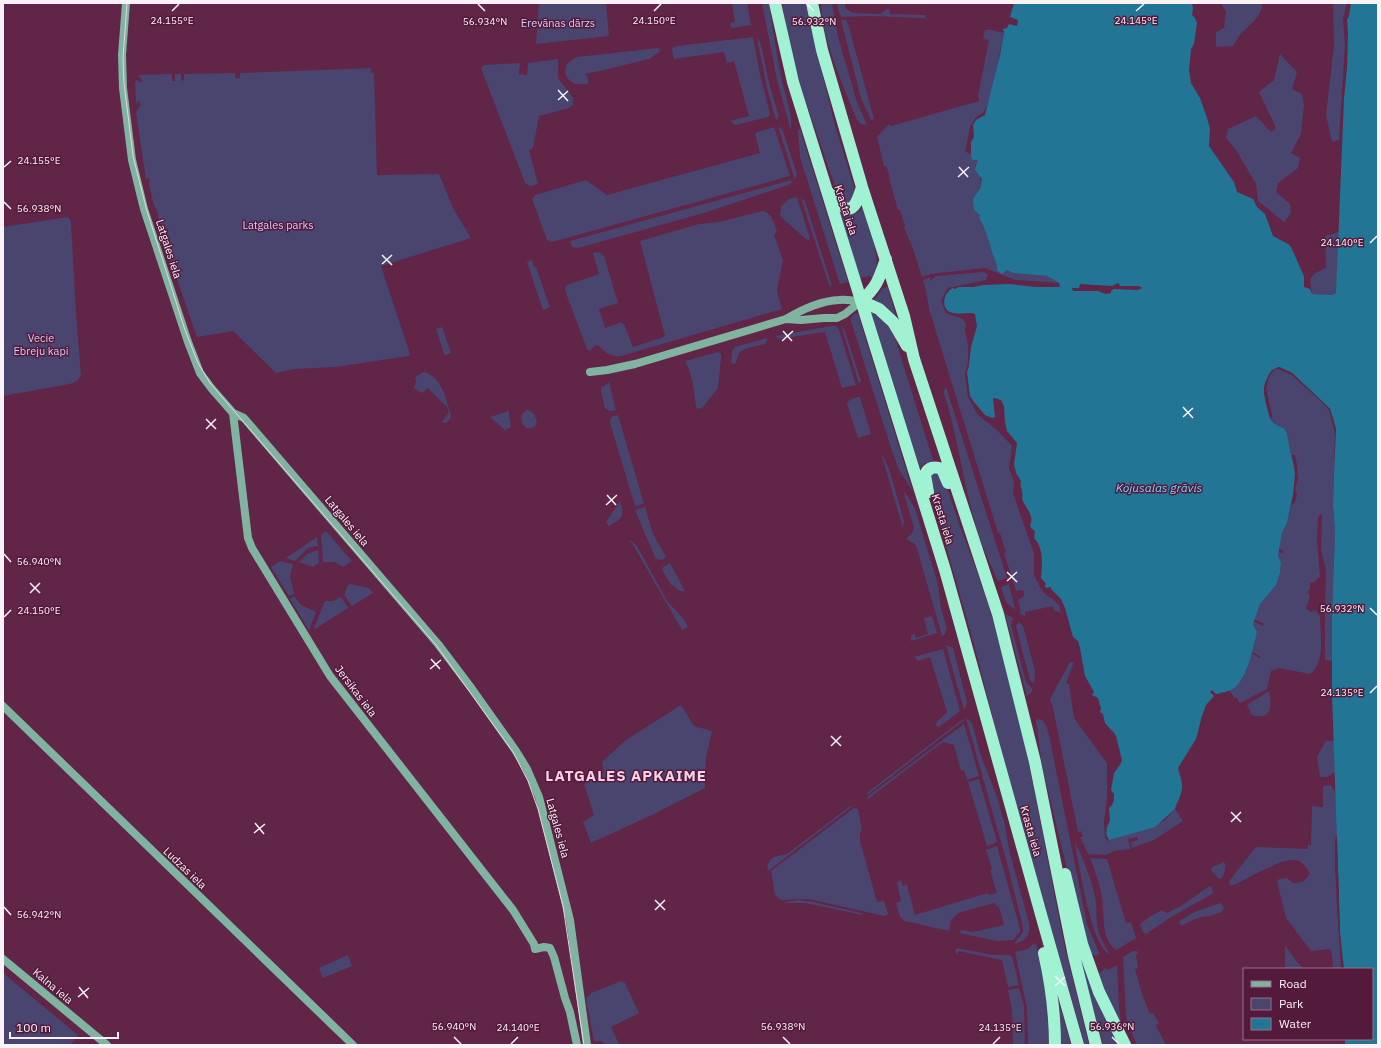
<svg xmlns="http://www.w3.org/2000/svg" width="1381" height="1048" font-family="'IBM Plex Sans',sans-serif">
	<rect width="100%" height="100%" fill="#602547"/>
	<!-- green -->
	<path fill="#49456f" d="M539,3H606L609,36L536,44Z
		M732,3H747L751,25L731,28L730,23L735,22Z
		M762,3H769C773,29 776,54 782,80C785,97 793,113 791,131L777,80Z
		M782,3H806L809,20L836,129L855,190L852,202L846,204L838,195L800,85L792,56Z
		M821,3H832L838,37L857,102L867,125L861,124L857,120C842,82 823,43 821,3Z
		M837,3H845V8L853,13L880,14L887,9H889L890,14L926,15L925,18L868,16L842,17L839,13Z
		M1221,3H1262C1263,16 1248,26 1240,35C1237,39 1235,43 1233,46L1216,47V32L1224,28L1226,12Z
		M1333,3H1347L1343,19L1345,45L1339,140L1332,142L1326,115L1334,45Z
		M841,20H846L848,24L874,119L871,120L861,98Z
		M985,30H992L1004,33L990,99L984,112L976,117L970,127L965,151L971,155L972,159L978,160C979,180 986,180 973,199L980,215L979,218C986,229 988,240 992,252C994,259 997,262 997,270H1007L1013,273L1047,276L1059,283L1015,280L985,268L931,274L922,277L912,246L904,228L905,226L900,210H898L889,178L890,177L886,166H884L877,137L889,124L891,126L979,101V97L978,96L989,40L983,39Z
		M753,37L760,74L770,114L768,117L735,125L730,121L749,116L734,61L727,63L724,52L674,59L672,50L673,48L677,46Z
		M757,38L761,44L769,83L779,117L776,120L767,88Z
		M658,48L660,50L659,52L649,59L637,62L586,74L589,83C585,84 580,85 576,84C568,82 562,72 567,64C570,61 574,59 577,57Z
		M1280,54L1297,72L1292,89L1302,94L1304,104L1301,134L1291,153L1300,158L1298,168L1278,183L1276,192L1290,204L1291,213L1284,222L1258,201L1256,184L1236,150L1226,138L1228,129L1256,116L1271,132L1276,128L1259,92L1274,80Z
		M558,59V78L573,98V104L569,108L539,116L533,148L529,150L538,184L530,186L525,183L481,68L484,65L520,63L519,74L527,75L528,63Z
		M372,68L370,72L374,73L377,175L439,174L453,208L471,238L381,266L410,354L409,356L335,367L294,369L276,373L233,331L197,337L169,256L156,208L154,206L149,184L150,182L149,177L146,180L136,112L140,106L139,100L136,104L135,82L137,80L140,82H143L138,75L172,74V81H175V74H181V81L184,80V74L235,73V78H240V73Z
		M778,126L782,129L797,174L795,180Z
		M774,127L790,176L552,242L547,240L532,199L535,195L586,180L607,195L760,153L755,133Z
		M800,129L848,282L840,284L800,157L798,130Z
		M791,180L792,183L788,185L704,213L578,248L572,247L570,241Z
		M797,197L810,239L807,240L780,216L781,206L789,199Z
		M801,198L805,201L832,286L829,285Z
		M863,206C869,229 881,254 875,278L869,276L860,278L839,210C846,218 857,216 863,206Z
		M762,211C772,212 774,223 777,232L774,235L783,260L777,291L782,309L621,356C611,357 605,353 599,346L595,345L590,351L587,349L567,296L565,288L567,285L599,274L593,253L599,252L604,256L618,303L599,309L605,328L621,322L622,324H624L633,347L661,338L665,336L640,241L699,224L719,222Z
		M68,217L71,222L76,313L81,376L77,381L70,384L3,396V227Z
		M1339,232L1337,293L1332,295L1312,294L1310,279L1315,273L1326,268L1325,236Z
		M532,260L534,267H536L550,307L543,310L527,262Z
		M983,272L988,274L986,280L948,288L941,301L946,313L963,319L966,324L965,329L968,346V362L965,374L968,397L977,414L997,430L1012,446L1009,469L1014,481L1013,493L1034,554V575L1041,589L1046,595L1053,599L1059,605L1061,612L1054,611L1053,606L1025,612V616L1020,614V607L1018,600L1024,596L1023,590L1016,591L1004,553L1006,552L1000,533H998L929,309L926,291L923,280L930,277V281L936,276Z
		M888,287L896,317L874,300L883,288Z
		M870,312C882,316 890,327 895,338L934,463H925L918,469Z
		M856,313L858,314L913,492L898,468L891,448L851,321V317Z
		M841,325L845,331L859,375L861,380L859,384Z
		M831,326H836L839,330L856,385L842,388L825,332L779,339L776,337V336Z
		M442,327L451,353L446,355L444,354L436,329Z
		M767,338V341L765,344C758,346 742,347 738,355C737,358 737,361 735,364L731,363L732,351L735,347Z
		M718,352L721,354V358L718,388L702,408L698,409L696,407C694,392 693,375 685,361Z
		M1276,369H1279L1292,375L1323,403L1329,410L1335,429L1333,504L1335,531L1332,615V661L1325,660V608L1326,570L1321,550L1322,514L1318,516L1317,540L1320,577L1318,578L1315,582L1310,583V589L1308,592L1310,597L1306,608L1310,612L1315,610L1320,616C1320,634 1326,663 1310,674L1279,668L1271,671L1267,689L1240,703L1236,697L1234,698L1230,691L1232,690L1242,679L1251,653L1260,658L1261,657L1252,652L1257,632L1253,624V621L1263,626L1264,624L1254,619L1260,604L1268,595L1276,585L1280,573L1281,562L1278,556L1279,552L1283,553V550L1279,549L1282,533L1287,523L1291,506L1295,502L1297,495L1295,488L1298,480L1297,465L1295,455H1291L1287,432L1284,428L1279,427L1271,419C1274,403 1256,383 1276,369Z
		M424,372C442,376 446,400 451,415C451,419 448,423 444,423L442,422L449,412L448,408L428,388L422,393L414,388L416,381L415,377Z
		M609,382L616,410L610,411L605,408L601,392V387L604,386Z
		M946,387L1007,578L998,581C991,566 984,551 979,536C964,490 959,441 944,393V391Z
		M857,397H860L871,434L858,438L847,404L848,401Z
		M528,410L534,414L537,421L535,426L532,428H526C520,422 519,413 528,410Z
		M509,411V415L511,427L505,430L490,417Z
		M618,415L644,504L635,506L610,423L611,417Z
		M881,453L889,469L904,521L903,528Z
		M934,474H938L944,478L959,524L975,566L989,606L1005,663L1025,743L1064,944L1089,1045H1085L1040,891L998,738L973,641L930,490V476Z
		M905,492L915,509L938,584L941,608L947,629L945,634L942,636L916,545L906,539L913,532L914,527L904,494Z
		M620,501C625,516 623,518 609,526L606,522Z
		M645,507L653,534L666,557L662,560L656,559L645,534L635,510Z
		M324,532H327L352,561L343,567L335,562H323L321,535Z
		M317,537L318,546L308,548L295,561L286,558Z
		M628,540L631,541L637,546L667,601L682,617L688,627L682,630L632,543Z
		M318,550L319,563L313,567L299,562L307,554Z
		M280,561L293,564V565L290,576L294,594L289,596L271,567Z
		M670,563L685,591C680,592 677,590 674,585L672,586L662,570L663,567Z
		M350,584L369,588L373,593L352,606L344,595L348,585Z
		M1009,584L1014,605L1015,610L1006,602L1001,587Z
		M294,596L301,605L316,612L309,630L290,599Z
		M341,597L348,608L315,629L314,628L325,601H333Z
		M1005,614L1013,618L1011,625L1026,682L1032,688V692L1027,696Z
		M932,616L937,633L911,641V636L914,633L916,638L928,634L924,618Z
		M1019,622L1023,626L1035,670L1034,684L1030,680L1016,626Z
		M946,645L953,648L966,698L967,704L964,710Z
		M943,649L960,711L939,727L936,726V723L947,712L930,657L918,661L914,657Z
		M1070,662H1074L1066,683L1069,684L1074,718L1107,763V799L1104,821L1105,838L1110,842L1109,840L1164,821L1175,809L1183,821L1154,840L1132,848L1131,842L1138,840L1137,837L1128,839L1131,849L1114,851L1106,855L1088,854L1080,837H1083L1081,831L1078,832L1077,827L1053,708L1050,699Z
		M1269,691C1272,705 1272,721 1252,715L1247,705Z
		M681,705L694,726L712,731L706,758L705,788L652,815L591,843L583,822L594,815L584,784L604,773L602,762L626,740Z
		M966,718L972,723L980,753L997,797L1005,825L1009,850L1029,923C1031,935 1026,941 1014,944L1023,932V927L1007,863Z
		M963,719V721L866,796L868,792Z
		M1038,719L1042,720L1046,725L1049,735L1087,924L1099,953L1098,955L1096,956L1090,953L1070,881L1042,766L1036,721Z
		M964,724L979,776L967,780L964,770L961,771L954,745L943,742L868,799L867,797Z
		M1326,741H1334L1335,772L1327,777H1320L1317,757Z
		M979,779L997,842L987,846L968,782Z
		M1331,785L1336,794L1337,836L1335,841V868L1341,969H1333L1332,954L1330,949L1311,951L1286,918L1277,882L1279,879L1287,878L1293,883L1303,882L1310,874C1307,868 1303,861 1295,860C1282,858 1247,879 1234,885H1230L1229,884L1230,880L1256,847L1308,849V845H1311L1312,806L1323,807V786Z
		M854,805L768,871L767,866L770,860L774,857L787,854L849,807Z
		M854,808L858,809L862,830L860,833V841L877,902L884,901L888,913L887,915L884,916L809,899L781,900L775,895L771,871Z
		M1075,843L1076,844C1084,861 1091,878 1095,897C1097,906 1096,916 1097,925C1099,936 1104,945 1110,954C1091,947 1079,864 1075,843Z
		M997,846L1020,929V932L1013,940L997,941L959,933L962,930L973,932L1004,925L999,907H998L994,903L958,913L951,920L949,931L905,921L900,917L896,903L901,901L897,882L901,880L903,886L907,885L915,915L988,893L989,895L997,893L990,870L992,869L986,850Z
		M1090,858L1107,859L1126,923L1131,922L1136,938L1116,950C1100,938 1105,914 1102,897C1100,884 1095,871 1090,858Z
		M1224,862C1227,866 1224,874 1222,878L1219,879L1211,870L1212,867Z
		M1211,886L1213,892L1212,894L1171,917L1146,934L1143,932L1140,924L1151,916L1162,910L1167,913L1181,906L1208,887Z
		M799,900L813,902L861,913L863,915L805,903H785V902Z
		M1220,903L1224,907L1222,912L1210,916L1201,917L1193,920L1181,926L1179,922L1180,921L1194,912Z
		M1034,943L1036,944L1047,989L1051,1045H1028L1027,1008L1015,952L1028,949Z
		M1285,945L1297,962L1304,969H1285Z
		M957,948L992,955H1010L1012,957L1019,985L1008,987L1002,960L959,951L957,954L955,951Z
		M1077,948L1119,1045H1103Z
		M1133,951H1137L1138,954L1136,956L1138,968L1135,969L1143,997L1150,1014L1153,1013L1159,1023L1156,1026L1166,1045H1137L1127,1022L1126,1015L1123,957Z
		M348,955L352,966L323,978L319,968Z
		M1117,965L1119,1007L1121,1023L1113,1015L1099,974L1105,968L1108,970Z
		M3,973L78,1035L70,1045H3Z
		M621,981L625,983L639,1013L611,1027L619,1044L605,1045L602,1041H594L586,999L591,993Z
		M1019,988L1024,1006L1025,1045H1013L1012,1009L1008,990Z
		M1058,999L1071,1045H1060Z"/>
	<!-- water -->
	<path fill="#227594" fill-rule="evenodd" d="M1014,3H1192L1193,8L1192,15L1195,18L1197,23L1194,44L1191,49L1189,70L1191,83L1200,98L1207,118L1210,129L1209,146L1234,182L1237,192L1253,199L1257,207L1265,214L1273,236L1288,244L1291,247L1304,276V287L1310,289L1312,294L1332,295L1336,293L1344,98L1347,68L1348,33L1347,20L1349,16L1351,3H1378V1045H1345V1039H1372V969H1344L1340,933L1332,693V615L1335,531L1333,504L1334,473L1336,429L1330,409L1324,403L1292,373L1279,367C1270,370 1265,380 1264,389C1263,393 1269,417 1271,420C1275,424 1279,427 1284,428L1287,433L1290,450L1294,466L1295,475L1293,495L1287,523L1282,533L1278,556L1281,562L1280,573L1276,585L1268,595L1260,604L1253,624L1257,632C1253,648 1247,680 1233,689C1229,692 1222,692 1218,694H1216L1212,690L1210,692L1214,696L1206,705L1202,716L1196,739L1178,768C1180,776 1184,785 1181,793C1180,798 1176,804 1175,809L1155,827L1109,840C1104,833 1107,827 1110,820L1109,808L1112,805L1114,800V794L1111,790L1114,773L1120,765L1122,760L1116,736L1114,733L1105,723L1103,714L1100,712L1101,709L1098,698L1092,695L1094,692L1085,676L1080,648L1078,641L1073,637L1065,608L1061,599L1051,589V587L1046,588L1045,586L1046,584L1041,578C1042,565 1044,548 1034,538L1035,531L1031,528L1030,525C1035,516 1025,507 1022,499C1024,492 1019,487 1021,481L1016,473L1014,464L1017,443L1007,431L1005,422L1004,406L1001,400L994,398L993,399L995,417L992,418L985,415L974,402L970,396L967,372L969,366L971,347L977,326L975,314L972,313C965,313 956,315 950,312C940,307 944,292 953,288L955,289L959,287H973L984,285L1010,284L1035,287H1060L1059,283L1047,276L1013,273L1007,270L1002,274L997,270C997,262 994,259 992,252C988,240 986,229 979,218L980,215L974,210L973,199L980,188L982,179L975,170L978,160H972L971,155V142L974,137L973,125L976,120L985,115L1000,55L1004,33L1003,29L1007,28L1009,24L1017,26L1018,20L1010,17ZM1118,283L1120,286H1139L1142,288L1138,290L1114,289L1111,291V293L1106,294L1098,291H1073L1072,288H1079L1080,284L1112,286Z"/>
	<!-- pier -->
	<path fill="#602547" d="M1279,367L1292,373L1330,409L1336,429L1335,434L1329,410L1323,403L1292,375L1279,369H1275L1270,374L1266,390L1272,415L1271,419L1264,389L1269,374L1272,370Z
		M1337,836L1340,933L1341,944L1339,937L1337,908L1335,840Z"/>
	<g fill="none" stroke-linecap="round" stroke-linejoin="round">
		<!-- secondary -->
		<path stroke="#81b4a0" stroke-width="8" d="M126,3L122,55L123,88L132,160L144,209L188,342L200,373L212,389L233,413L244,418L438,644L472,689L516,751L527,769L539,797L570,920L587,1045
			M786,319L801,320L824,318H837L845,314L861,301
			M590,372L607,370L635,364L786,319C801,310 820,301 839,300C846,299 854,301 861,301
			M233,413L248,538L252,548L330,676L513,910L534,944L535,949L544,947L550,948L554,957L565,998L570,1012L577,1045
			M3,706L353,1045
			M3,959L107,1045"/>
		<!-- highway -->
		<path stroke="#a1f2d3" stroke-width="12" d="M775,3L793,82L945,570L1042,918L1078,1045
			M812,3L822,50L862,187L904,316L914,359L998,614L1035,762L1074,956L1096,1045
			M828,192C846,212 853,218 862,187
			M861,301L879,309L893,322L907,346
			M861,301C877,287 879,279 886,259
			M928,492L925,475C928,467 935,466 942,469L948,483
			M1065,874L1082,944L1099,992L1125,1045
			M1044,953C1051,984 1055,1014 1055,1045"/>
		<!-- tram -->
		<path stroke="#e5d7df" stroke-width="1" d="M127,3L123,58L124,83L133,156L147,211L185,330L198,363L210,383L436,645L513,752L528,781L538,809L563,906L584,1045"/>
	</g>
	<!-- ticks -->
	<path fill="none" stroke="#faf2f6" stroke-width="1.5" d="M478,4L485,11M807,4L814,11M172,11L179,4M654,11L661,4M1136,11L1144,4M558,90L568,101M558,100L568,91M4,167L11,161M959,167L968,177M958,177L969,167M4,202L11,209M1370,243L1377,236M382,255L392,265M382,264L392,255M783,331L792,341M782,341L793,331M1183,407L1193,418M1183,417L1193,408M206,419L216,429M206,429L216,419M607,495L616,505M606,505L617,495M4,554L11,562M1007,572L1017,582M1007,581L1017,572M30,583L40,593M30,593L40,583M1370,608L1377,615M4,617L11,610M431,659L440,669M430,669L441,660M1370,693L1377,686M831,736L841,746M831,746L841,736M1231,812L1241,822M1231,822L1241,812M255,823L264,834M254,833L265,824M655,900L665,910M4,907L11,915M655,910L665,900M1055,976L1065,986M1055,986L1065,977M79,987L88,998M78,997L89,988M454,1037L461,1044M783,1037L790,1044M1112,1037L1119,1044M511,1044L518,1037M993,1044L1000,1037"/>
	<g text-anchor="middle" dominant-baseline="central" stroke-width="3" stroke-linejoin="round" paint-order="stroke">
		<!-- park labels -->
		<g font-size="11" fill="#d2d0f3" stroke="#541a3c">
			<text x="558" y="23">Erevānas dārzs</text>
			<text x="278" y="225">Latgales parks</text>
			<text x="41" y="338">Vecie<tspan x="41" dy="13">Ebreju kapi</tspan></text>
		</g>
		<!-- street labels -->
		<g font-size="11" fill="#faf2f6" stroke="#541a3c">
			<text transform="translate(846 210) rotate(72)">Krasta iela</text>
			<text transform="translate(169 249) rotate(72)">Latgales iela</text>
			<text transform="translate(943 519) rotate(73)">Krasta iela</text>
			<text transform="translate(347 521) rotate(50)">Latgales iela</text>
			<text transform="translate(356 691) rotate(53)">Jersikas iela</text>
			<text transform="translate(558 828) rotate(75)">Latgales iela</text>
			<text transform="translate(1031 831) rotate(74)">Krasta iela</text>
			<text transform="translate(185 868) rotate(44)">Ludzas iela</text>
			<text transform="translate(53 986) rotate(40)">Kalna iela</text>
		</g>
		<!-- water labels -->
		<g font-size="12" font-style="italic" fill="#7cd0f5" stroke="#541a3c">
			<text x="1159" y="487">Kojusalas grāvis</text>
		</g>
		<!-- district labels -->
		<g font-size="15" font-weight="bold" letter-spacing="1" fill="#fdd0e6" stroke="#541a3c">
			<text x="626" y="775">LATGALES APKAIME</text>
		</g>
	</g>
	<g font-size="10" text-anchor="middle" fill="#faf2f6" stroke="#541a3c" stroke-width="3" stroke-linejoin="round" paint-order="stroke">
		<text x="172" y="24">24.155°E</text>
		<text x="654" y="24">24.150°E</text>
		<text x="1136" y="24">24.145°E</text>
		<text x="814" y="25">56.932°N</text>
		<text x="485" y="25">56.934°N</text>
		<text x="39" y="164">24.155°E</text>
		<text x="39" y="212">56.938°N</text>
		<text x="1342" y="246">24.140°E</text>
		<text x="39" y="565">56.940°N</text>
		<text x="1342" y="612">56.932°N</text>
		<text x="39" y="614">24.150°E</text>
		<text x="1342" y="696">24.135°E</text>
		<text x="39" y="918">56.942°N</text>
		<text x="454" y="1030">56.940°N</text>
		<text x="783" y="1030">56.938°N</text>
		<text x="1112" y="1030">56.936°N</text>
		<text x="518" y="1031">24.140°E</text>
		<text x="1000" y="1031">24.135°E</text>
	</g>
	<!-- border -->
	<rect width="1381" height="1048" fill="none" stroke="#faf2f6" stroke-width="8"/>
	<!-- legend -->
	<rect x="1243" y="968" width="130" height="72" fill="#541a3c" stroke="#967086"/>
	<rect x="1251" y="981" width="20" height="6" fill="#81b4a0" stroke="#967086"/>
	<text x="1279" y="988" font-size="12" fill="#faf2f6">Road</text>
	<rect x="1251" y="998" width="20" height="12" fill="#49456f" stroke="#967086"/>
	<text x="1279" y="1008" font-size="12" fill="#faf2f6">Park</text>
	<rect x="1251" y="1018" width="20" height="12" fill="#227594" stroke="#967086"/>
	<text x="1279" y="1028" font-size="12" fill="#faf2f6">Water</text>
	<!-- scale -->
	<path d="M10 1032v6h108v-6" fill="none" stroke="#faf2f6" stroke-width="2"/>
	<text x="16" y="1032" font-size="12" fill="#faf2f6" stroke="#541a3c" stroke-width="3" paint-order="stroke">100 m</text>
</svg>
